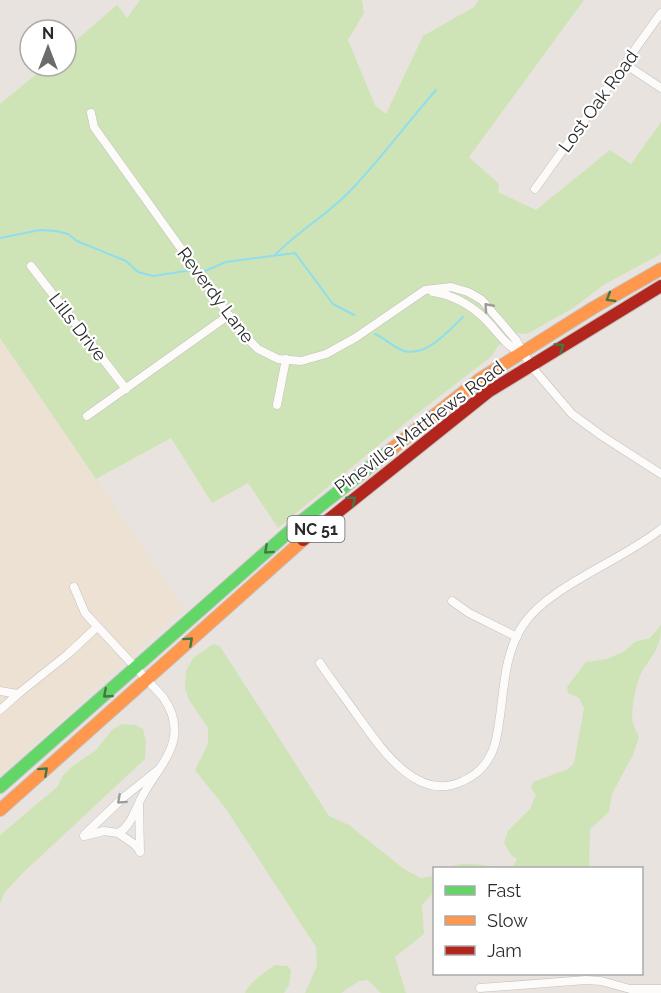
<svg xmlns="http://www.w3.org/2000/svg" width="661" height="993" font-family="Raleway,sans-serif">
	<rect width="100%" height="100%" fill="#e8e3df"/>
	<!-- education -->
	<path fill="#ece1d3" d="M0,338L184,609L0,775Z"/>
	<!-- green -->
	<path fill="#cee4b6" d="M140,0H362L364,13L348,40L375,105L386,114L423,36L474,7L479,0H584L469,157L499,184L498,192L536,210L610,150L631,164L661,122V254L605,284L573,308L527,334L517,333L498,346L492,356L414,416L278,528L248,483L212,503L171,438L96,479L0,338V104L46,66H66V49L117,5L127,18Z
		M661,625C661,649 653,653 642,672C636,682 630,713 633,723C634,728 637,732 639,737L633,755L612,794L609,812L590,829L589,868H450C462,858 495,869 512,868L517,859L511,855L504,843L508,831L530,809L536,795L531,788L533,782L568,769L574,763L584,708L579,698L568,693L567,687L586,662L607,659L625,651L634,642L650,638Z
		M213,644L220,646L329,816L349,825L404,869L421,878L434,876V894L431,895L422,905L424,934L395,957L406,993H381L368,980L359,981L341,993H305L317,966L316,947L226,809L195,770L208,744V728L189,700L185,688L186,671L193,658Z
		M122,724L135,725L143,729L146,741L145,759L24,872L5,892L0,904V835L57,787L63,775L74,765L95,751L113,729Z
		M275,965L288,966L291,971L289,985L284,993H245C250,981 264,973 275,965Z"/>
	<g fill="none" stroke-linecap="round" stroke-linejoin="round">
		<!-- stream -->
		<path stroke="#90dded" stroke-width="2" d="M0,238L40,230L56,231L68,234L77,241L126,261L138,272L153,276L192,270
			M275,255C298,231 329,214 352,189C382,157 408,122 436,90
			M205,271L226,262L295,253L333,304L354,315
			M375,334C385,338 394,348 404,351C427,357 448,331 463,317"/>
		<defs>
			<path id="street" d="M625,64L661,88
				M91,113L94,127L240,331L258,349L278,359L301,361L326,354L355,338L425,290L451,287L468,292L482,300L493,313L516,340L531,366L572,414L602,436L661,474
				M535,189L661,13
				M31,266L126,389
				M433,292C452,295 469,304 483,317C498,331 502,343 521,353
				M277,405L286,359
				M87,416L229,315
				M74,587L85,613L163,697C191,738 162,761 143,795C135,808 132,826 118,833L104,831L84,836
				M452,601L469,613L517,637
				M320,663C332,681 345,698 357,715C380,747 417,804 463,781C479,774 490,761 495,744C505,705 500,660 523,625C549,586 623,560 661,529
				M0,691L18,694L68,654L97,627
				M0,710L18,694
				M139,805L140,852
				M118,833L134,844L140,851
				M85,834L124,797L159,769
				M480,988L586,980L601,981L630,989H661"/>
			<path id="fast" d="M0,787L299,523L393,448"/>
			<path id="slow" d="M393,448L480,379L593,308L661,269
				M0,810L303,540"/>
			<path id="jam" d="M303,540L488,392L661,286"/>
		</defs>
		<!-- street casing -->
		<use href="#street" stroke="#c1c0c1" stroke-width="9"/>
		<!-- fast casing -->
		<use href="#fast" stroke="#c4c2c1" stroke-width="14"/>
		<!-- slow casing -->
		<use href="#slow" stroke="#c4c2c1" stroke-width="14"/>
		<!-- jam casing -->
		<use href="#jam" stroke="#c4c2c1" stroke-width="14"/>
		<!-- street -->
		<use href="#street" stroke="#fcfbfa" stroke-width="8"/>
		<!-- fast -->
		<use href="#fast" stroke="#63d668" stroke-width="12"/>
		<!-- slow -->
		<use href="#slow" stroke="#ff974d" stroke-width="12"/>
		<!-- jam -->
		<use href="#jam" stroke="#b3261e" stroke-width="12"/>
	</g>
	<!-- one-way arrows -->
	<defs><path id="oneway-chevron" d="M-2-3.5L2.5 0L-2 3.5" fill="none" stroke-width="1.6" stroke-linecap="round" stroke-linejoin="round" transform="scale(1.5)"/></defs>
	<g stroke="#447746">
		<use href="#oneway-chevron" transform="translate(610 298) rotate(150)"/>
		<use href="#oneway-chevron" transform="translate(560 347) rotate(-34)"/>
		<use href="#oneway-chevron" transform="translate(352 500) rotate(-38)"/>
		<use href="#oneway-chevron" transform="translate(268 550) rotate(138)"/>
		<use href="#oneway-chevron" transform="translate(189 641) rotate(-42)"/>
		<use href="#oneway-chevron" transform="translate(107 694) rotate(139)"/>
		<use href="#oneway-chevron" transform="translate(44 771) rotate(-42)"/>
	</g>
	<g stroke="#9e9d9c">
		<use href="#oneway-chevron" transform="translate(488 307) rotate(-132)"/>
		<use href="#oneway-chevron" transform="translate(121 800) rotate(138)"/>
	</g>
	<g text-anchor="middle" dominant-baseline="central" stroke-width="4.5" stroke-linejoin="round" paint-order="stroke">
		<!-- shield labels -->
		<rect fill="#fff" stroke="#6a6a6a" stroke-width="1.5" x="287.5" y="516" width="57" height="26" rx="4.5"/>
		<g font-size="16" font-weight="bold" fill="#2a2a2a">
			<text x="316" y="529">NC 51</text>
		</g>
		<!-- street labels -->
		<g font-size="18" fill="#2a2a2a" stroke="#fff">
			<text transform="translate(598 101) rotate(-54)">Lost Oak Road</text>
			<text transform="translate(216 295) rotate(53)">Reverdy Lane</text>
			<text transform="translate(78 327) rotate(52)">Lills Drive</text>
			<text transform="translate(419 427) rotate(-37)">Pineville-Matthews Road</text>
		</g>
	</g>
	<!-- legend -->
	<rect x="433" y="867" width="210" height="108" fill="#ffffff" stroke="#aaaaaa" stroke-width="1.5"/>
	<rect x="445" y="886" width="30" height="9" fill="#63d668" stroke="#aaaaaa" stroke-width="1.5"/>
	<text x="487" y="897" font-size="18" fill="#2a2a2a">Fast</text>
	<rect x="445" y="916" width="30" height="9" fill="#ff974d" stroke="#aaaaaa" stroke-width="1.5"/>
	<text x="487" y="927" font-size="18" fill="#2a2a2a">Slow</text>
	<rect x="445" y="946" width="30" height="9" fill="#b3261e" stroke="#aaaaaa" stroke-width="1.5"/>
	<text x="487" y="957" font-size="18" fill="#2a2a2a">Jam</text>
	<!-- north arrow -->
	<g transform="translate(48 48)"><circle r="28" fill="#ffffff" stroke="#aaaaaa" stroke-width="1.5"/>
	<path d="M0-4.5L10 22L0 15L-10 22Z" fill="#6c6b69"/>
	<text y="-9" font-size="16" font-weight="bold" text-anchor="middle" fill="#2a2a2a">N</text>
	</g>
</svg>
